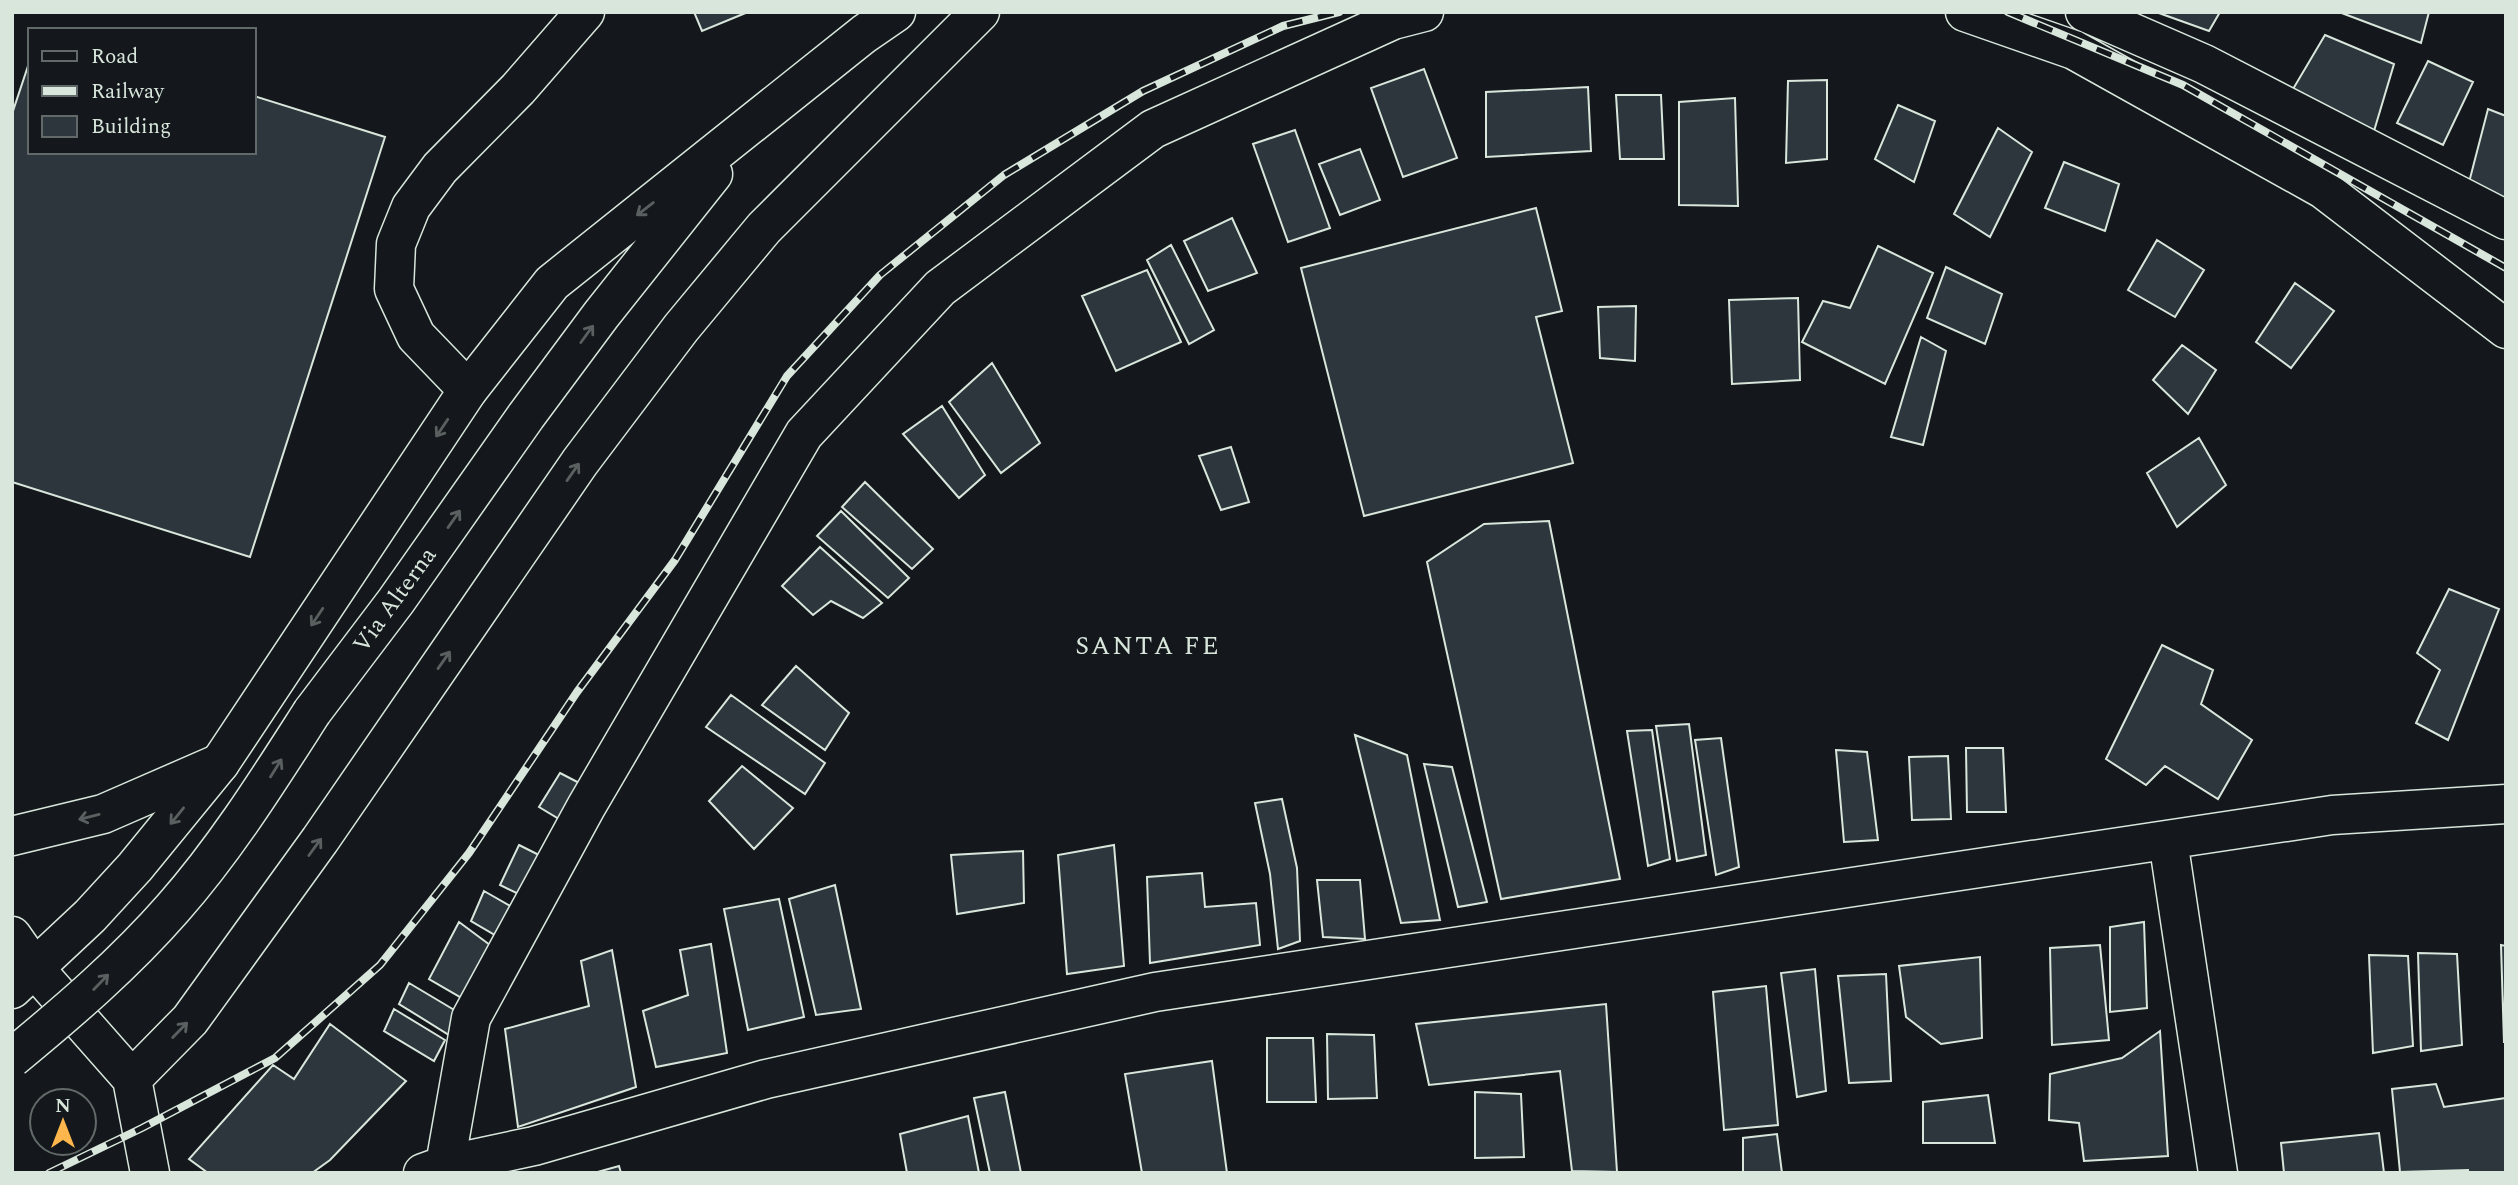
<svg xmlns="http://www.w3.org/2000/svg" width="2518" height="1185" font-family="Spectral,serif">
	<rect width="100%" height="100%" fill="#14181c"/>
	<!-- building -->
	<path fill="#2c363c" stroke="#d8e6dc" stroke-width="2" d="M694,12H748L702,31Z
		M2156,12H2220L2209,31Z
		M2339,12H2429L2421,43Z
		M2325,35L2394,64L2374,131L2293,89Z
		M30,60V152H254V96L385,137L250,557L12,482V114Z
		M2428,61L2473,82L2443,145L2397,123Z
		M1424,69L1457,158L1403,177L1371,88Z
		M1827,80V159L1786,163L1788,81Z
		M1588,87L1591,151L1486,157V92Z
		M1616,95H1661L1664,159H1620Z
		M1735,98L1738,206L1679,205V102Z
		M1898,105L1935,121L1914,182L1875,159Z
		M2488,109L2506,116V216L2466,194Z
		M1998,128L2032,152L1990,237L1954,214Z
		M1295,130L1330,228L1288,242L1253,144Z
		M1360,149L1380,200L1340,215L1319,164Z
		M2064,162L2119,184L2105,231L2045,208Z
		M1536,208L1562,311L1536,317L1573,463L1364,516L1301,268Z
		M1232,218L1257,273L1208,291L1184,241Z
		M2157,240L2204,270L2175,317L2128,290Z
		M1171,245L1214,330L1189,344L1147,260Z
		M1878,246L1933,273L1885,384L1802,342L1823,301L1850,308Z
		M1946,267L2002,294L1985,344L1927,318Z
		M1147,270L1181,342L1116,371L1082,296Z
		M2295,283L2334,311L2291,368L2256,342Z
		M1798,298L1800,380L1732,384L1729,300Z
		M1636,306L1635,361L1600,358L1598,307Z
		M1921,337L1946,351L1923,445L1891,437Z
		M2182,345L2216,370L2188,414L2153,380Z
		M992,363L1040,443L1001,473L949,402Z
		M942,406L985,475L959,498L903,434Z
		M2199,438L2226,485L2177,527L2147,473Z
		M1231,447L1249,502L1221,510L1199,456Z
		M865,482L933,549L912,569L842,507Z
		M841,511L909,578L888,598L817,536Z
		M1549,521L1620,879L1501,899L1427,562L1484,524Z
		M820,547L882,603L863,618L831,601L813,615L782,586Z
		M2449,589L2499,609L2448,740L2416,723L2440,670L2417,653Z
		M2162,645L2213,670L2201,704L2252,740L2218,799L2165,766L2146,785L2106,759Z
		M796,666L849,713L825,750L762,705Z
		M731,695L825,763L805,794L706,727Z
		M1689,724L1706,855L1677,861L1656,726Z
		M1652,730L1670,859L1648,866L1627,731Z
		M1355,735L1407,755L1440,920L1401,923Z
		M1721,738L1739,867L1716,875L1695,740Z
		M1966,748H2003L2006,812H1967Z
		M1836,750L1867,752L1878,840L1844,842Z
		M1948,756L1951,819L1912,820L1909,757Z
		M1424,764L1452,767L1487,902L1458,907Z
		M742,766L793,808L754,849L709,801Z
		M560,773L587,787L569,825L539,807Z
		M1282,799L1297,868L1300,941L1278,949L1270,874L1255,803Z
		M519,845L549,860L529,899L500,885Z
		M1114,845L1124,966L1067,974L1058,855Z
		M1023,851L1024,903L957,914L951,855Z
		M1202,873L1205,907L1256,903L1260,945L1150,963L1147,877Z
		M1317,880H1360L1365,939L1323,937Z
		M835,885L861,1009L816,1015L789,899Z
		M484,891L512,907L500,938L471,921Z
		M779,899L804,1017L748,1030L724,909Z
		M459,922L494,948L467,1001L429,979Z
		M2144,922L2147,1008L2110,1012V927Z
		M711,944L727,1053L656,1067L643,1011L688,995L680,950Z
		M2100,945L2109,1040L2052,1045L2050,948Z
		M2501,945L2506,946L2504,1043Z
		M612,950L636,1087L518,1127L505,1029L589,1006L581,961Z
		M2418,953L2457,954L2462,1045L2421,1051Z
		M2369,955L2408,956L2413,1046L2373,1053Z
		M1980,957L1982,1038L1941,1044L1906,1017L1899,966Z
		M1815,969L1826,1091L1797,1097L1781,973Z
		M1886,974L1891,1081L1849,1083L1838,976Z
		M409,983L461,1014L449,1035L399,1004Z
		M1766,986L1778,1125L1724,1130L1713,992Z
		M1606,1004L1617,1172L1572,1171L1560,1071L1429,1085L1416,1024Z
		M394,1009L445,1040L434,1061L384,1031Z
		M330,1024L406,1081L330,1160L312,1173H208L189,1159L273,1065L294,1079Z
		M2160,1031L2168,1156L2084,1161L2079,1123L2049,1120L2050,1074L2122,1058Z
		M1327,1034L1374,1035L1377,1098L1328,1099Z
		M1267,1038H1313L1316,1102H1267Z
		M1212,1061L1227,1173H1142L1125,1074Z
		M2436,1084L2444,1107L2506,1098V1173H2468V1170L2400,1172L2392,1089Z
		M1005,1092L1021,1173H990L974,1098Z
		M1475,1092L1521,1094L1524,1157L1475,1158Z
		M1988,1095L1995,1143H1923V1102Z
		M968,1116L979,1173H907L900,1134Z
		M2379,1133L2384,1173H2284L2281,1143Z
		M1777,1134L1782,1173H1743V1138Z
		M619,1166L621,1173H594Z"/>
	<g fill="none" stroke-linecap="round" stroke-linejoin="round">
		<defs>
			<path id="minor" d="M1965,12L2074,50L2323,189L2506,329
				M2085,12L2204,64L2506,220
				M468,390L416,336L394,289L396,244L411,207L440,168L518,89L585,12
				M12,836L103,814L220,763
				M2168,840L2218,1173
				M12,936L35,969L132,1079L150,1173
				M132,1079L190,1020L320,840L580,462L681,328L764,228L980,12
				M423,1173L445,1165L534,1146L766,1079L1155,992L2332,815L2506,804
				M447,1173L445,1165L471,1018L586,807L804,434L940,288L1153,129L1393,20L1424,12"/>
			<path id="primary" d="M312,712L396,601L526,416L601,315L713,174
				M12,989L90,916L135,867L220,763L468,390L552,283L864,34L896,12"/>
		</defs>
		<!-- minor casing -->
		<use href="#minor" stroke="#d8e6dc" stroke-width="41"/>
		<!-- primary casing -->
		<use href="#primary" stroke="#d8e6dc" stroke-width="41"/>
		<!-- minor -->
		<use href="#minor" stroke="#14181c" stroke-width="38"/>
		<!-- primary -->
		<use href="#primary" stroke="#14181c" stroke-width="38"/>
		<defs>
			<path id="rail" d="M2008,12L2183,85L2506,268
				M49,1173L142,1128L275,1058L380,965L469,853L577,692L675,560L787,376L880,275L1004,175L1143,91L1283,26L1339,12"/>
		</defs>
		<!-- rail casing -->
		<use href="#rail" stroke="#d8e6dc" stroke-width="8"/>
		<!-- rail -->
		<use href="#rail" stroke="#14181c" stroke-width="5" stroke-dasharray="16" stroke-linecap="butt"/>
		<defs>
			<path id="primary-bridge" d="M12,1058C69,1011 124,964 173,908C226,848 269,779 312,712"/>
		</defs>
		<!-- primary-bridge casing -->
		<use href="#primary-bridge" stroke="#d8e6dc" stroke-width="41" stroke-linecap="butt"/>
		<!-- primary-bridge -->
		<use href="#primary-bridge" stroke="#14181c" stroke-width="38"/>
	</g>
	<!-- one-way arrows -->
	<defs><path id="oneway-shaft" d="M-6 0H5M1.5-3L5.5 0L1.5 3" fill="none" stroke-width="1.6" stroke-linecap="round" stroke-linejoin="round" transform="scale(1.75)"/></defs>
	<g stroke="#59605f">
		<use href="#oneway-shaft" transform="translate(645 209) rotate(142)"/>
		<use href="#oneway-shaft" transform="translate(587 334) rotate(-54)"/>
		<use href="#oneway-shaft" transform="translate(442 428) rotate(124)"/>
		<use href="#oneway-shaft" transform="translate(573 472) rotate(-55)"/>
		<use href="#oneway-shaft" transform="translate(454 519) rotate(-55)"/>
		<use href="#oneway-shaft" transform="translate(317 617) rotate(124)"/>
		<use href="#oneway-shaft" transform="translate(444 660) rotate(-55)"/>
		<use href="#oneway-shaft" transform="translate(276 768) rotate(-58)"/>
		<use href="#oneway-shaft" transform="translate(177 816) rotate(129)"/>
		<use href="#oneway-shaft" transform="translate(89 817) rotate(166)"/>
		<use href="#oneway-shaft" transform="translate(315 847) rotate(-54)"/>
		<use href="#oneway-shaft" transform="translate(101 982) rotate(-46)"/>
		<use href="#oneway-shaft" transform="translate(180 1030) rotate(-46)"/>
	</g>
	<g text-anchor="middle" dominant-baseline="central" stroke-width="5" stroke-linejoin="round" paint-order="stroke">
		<!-- street labels -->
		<g font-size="24" fill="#d8e6dc" stroke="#14181c">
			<text transform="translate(395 600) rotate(-54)">Via Alterna</text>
		</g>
		<!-- neighbourhood labels -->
		<g font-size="26" letter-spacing="2" fill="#d8e6dc" stroke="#14181c">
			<text x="1148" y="646">SANTA FE</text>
		</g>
	</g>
	<!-- border -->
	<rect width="2518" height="1185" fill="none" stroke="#d8e6dc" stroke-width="28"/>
	<!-- legend -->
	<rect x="28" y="28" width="228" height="126" fill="#14181c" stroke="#626a69" stroke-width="2"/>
	<rect x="42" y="51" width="35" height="10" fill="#14181c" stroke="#626a69" stroke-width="2"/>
	<text x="91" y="63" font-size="21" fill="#d8e6dc">Road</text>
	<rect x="42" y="86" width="35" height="10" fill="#d8e6dc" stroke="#626a69" stroke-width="2"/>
	<text x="91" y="98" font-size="21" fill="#d8e6dc">Railway</text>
	<rect x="42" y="116" width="35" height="21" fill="#2c363c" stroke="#626a69" stroke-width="2"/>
	<text x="91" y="133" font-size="21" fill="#d8e6dc">Building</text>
	<!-- north arrow -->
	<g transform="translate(63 1122)"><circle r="33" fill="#14181c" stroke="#626a69" stroke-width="2"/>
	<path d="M0-5L12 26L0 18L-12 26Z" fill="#ffb74d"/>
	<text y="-10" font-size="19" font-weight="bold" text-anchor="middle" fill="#d8e6dc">N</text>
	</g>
</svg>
